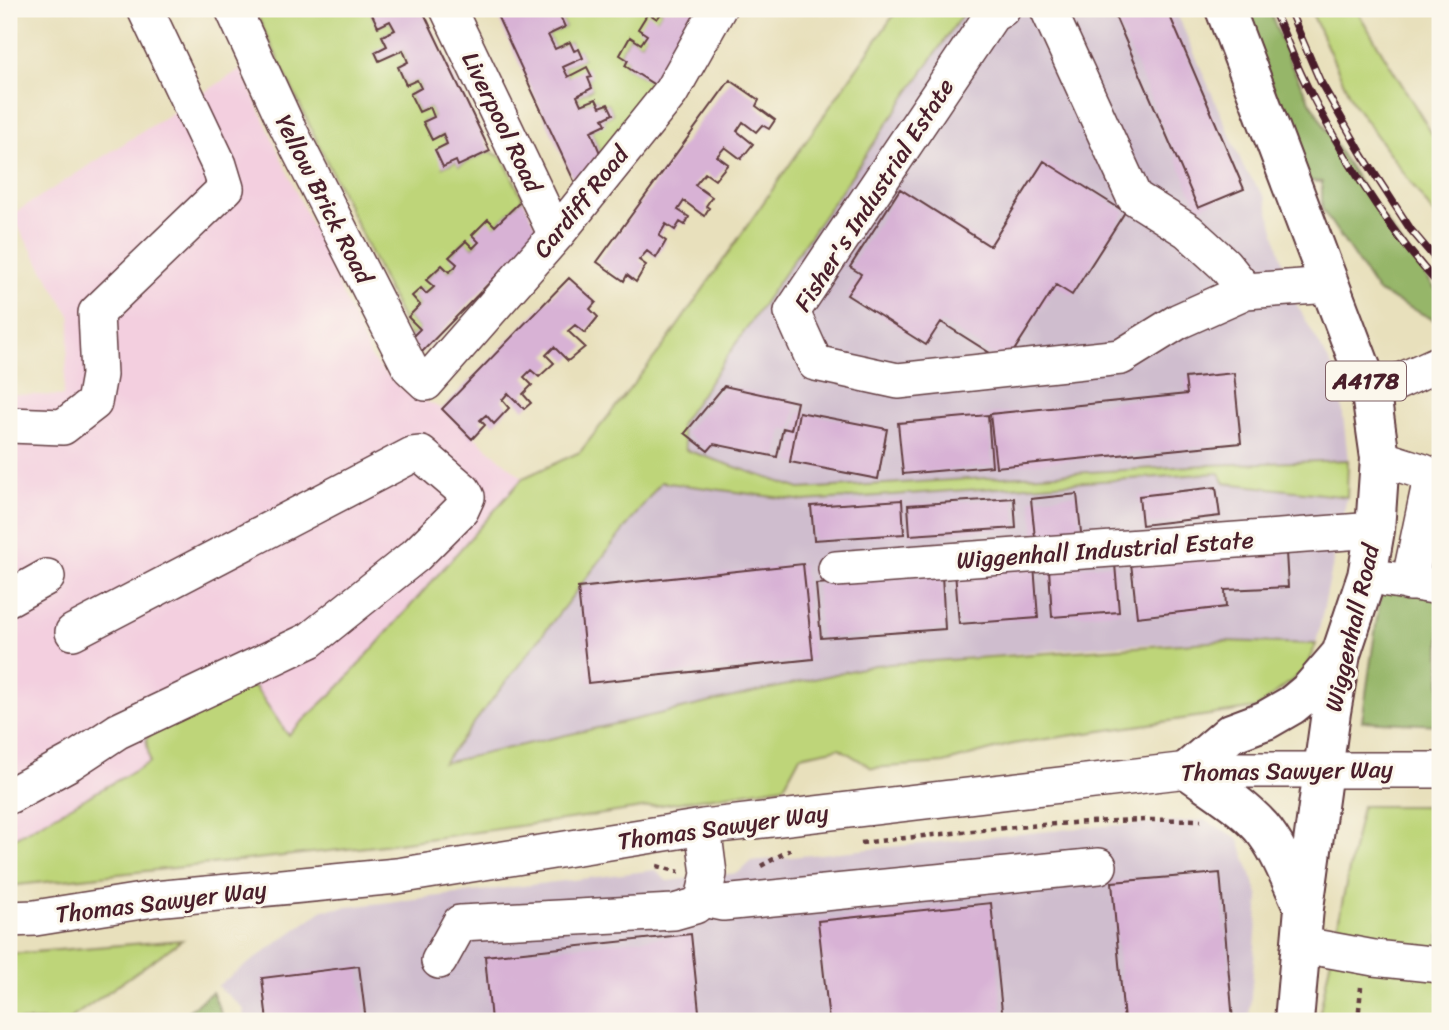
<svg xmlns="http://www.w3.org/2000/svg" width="1449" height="1030" font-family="Sriracha,sans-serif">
	<rect width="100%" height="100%" fill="#fbf7ec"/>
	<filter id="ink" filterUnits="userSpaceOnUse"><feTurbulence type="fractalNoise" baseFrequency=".0143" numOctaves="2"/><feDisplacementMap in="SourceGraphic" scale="14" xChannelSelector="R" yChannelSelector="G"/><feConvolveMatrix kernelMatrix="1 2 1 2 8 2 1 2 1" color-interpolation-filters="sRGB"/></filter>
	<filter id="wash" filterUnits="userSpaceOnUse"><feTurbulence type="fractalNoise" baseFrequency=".00686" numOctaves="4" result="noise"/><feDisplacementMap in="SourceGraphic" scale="28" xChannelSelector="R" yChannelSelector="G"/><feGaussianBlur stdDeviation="1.57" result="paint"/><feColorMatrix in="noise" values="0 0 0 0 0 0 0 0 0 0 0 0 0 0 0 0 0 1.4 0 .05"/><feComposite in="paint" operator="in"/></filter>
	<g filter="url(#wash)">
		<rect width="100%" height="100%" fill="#e8e0bc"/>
		<!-- built -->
		<path fill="#f3cfdf" d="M241,69L372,360L402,389L442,409L523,478L340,686L288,736L255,687L150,762L9,841V394L63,396L71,317L11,215Z"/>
		<!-- industrial -->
		<path fill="#cfbdce" d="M966,9H1175L1245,170L1265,197L1292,296L1339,379L1348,460L1208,465L800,489L686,450L680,425Z
			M1220,473L1225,483L1347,497L1316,644L1224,641L1103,646L875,665L442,764L661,482L804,501Z
			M1205,820L1238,838L1259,897L1249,1021H245L243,1008L217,986L323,910L655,870L667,881L738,873L751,861L1089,827Z"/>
		<!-- green -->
		<path fill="#bed579" stroke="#847a52" stroke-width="2" d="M254,9H372L370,10L378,27L390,21L395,30L382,36L387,46L375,53L379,61L403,50L408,62L398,68L406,85L417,80L421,88L410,94L419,112L430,107L434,117L423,122L431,139L443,134L447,144L443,167L456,161L459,166L490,151L503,158L523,199L473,248L465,241L450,256L457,264L449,272L442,265L427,279L434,287L426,294L421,288L413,296L420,305L408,317L420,329L411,338Z
			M557,9H660L663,11L641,44L630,37L620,54L628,60L625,66L655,85L602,158L591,131L605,123L603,119L613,114L608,104L600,107L596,99L581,105L577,96L592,89L588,78L591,77H568L563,67L583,58L579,50L574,51L570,42L555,49L548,35L565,27Z
			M898,9H966L680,425L686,450L800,489L1208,465L1348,460L1347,497L1225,483L1219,473L804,501L661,482L443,763L875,665L1224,641L1316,644L1305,670L1257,708L1013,744L944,763L872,768L839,748L800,756L784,786L584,817L376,846L9,886V841L150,762L146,739L164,717L239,686L255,687L288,735L340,686L523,478L580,452L665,344Z
			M1310,9H1356L1440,147V223L1353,103Z
			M1362,806H1440V1021H1318Z
			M182,940L67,1021H9V954Z"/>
		<!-- forest -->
		<path fill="#96b669" stroke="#706a4a" stroke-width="2" d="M1242,9H1269C1277,29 1284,50 1293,69C1334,150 1385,223 1440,295L1436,321L1377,291L1322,209V182L1309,181Z
			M1381,591L1440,597V725L1362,721Z
			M212,992L225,1021H176Z"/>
		<g id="blocks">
			<!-- building -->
			<path fill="#d8b2d5" d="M372,9H422L490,151L458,166L456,161L443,167L435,150L447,144L443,134L432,140L423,122L434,117L430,107L419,112L410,94L421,88L417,80L406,85L398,67L408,62L403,50L379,61L375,52L387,46L382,36L395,30L390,21L378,27L370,10Z
				M494,9H536L539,16L557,9L565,27L548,35L555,49L570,42L574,51L579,49L583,58L563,67L568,77L587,67L592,77L588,78L592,88L577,96L581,105L596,99L600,107L608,104L613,114L603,119L606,124L591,131L602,158L581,183L574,181Z
				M660,9H703L655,85L625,66L628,60L620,55L630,37L641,44L647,35L638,29L648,13L657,19L663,11Z
				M1112,9H1167L1244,189L1198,208Z
				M730,80L759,100L756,106L775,120L769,129L762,125L756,132L743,122L737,131L753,144L741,159L725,147L717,156L728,164L715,180L705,173L695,185L712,197L706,206L709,208L704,216L684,201L678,210L689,217L685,225L680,222L675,230L666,224L659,236L666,241L656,258L647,251L639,260L646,265L636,282L627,275L624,281L597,262Z
				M1044,161L1125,212L1072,295L1056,285L1006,363L941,322L926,345L847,295L861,274L850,267L900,189L990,246Z
				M523,199L539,232L419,355L411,338L420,329L408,317L420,305L412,296L421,288L426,294L434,287L426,280L442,265L449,272L455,267L457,264L449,257L466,241L473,248L479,242L472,235L488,219L495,226Z
				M569,278L596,302L590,309L598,317L585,333L575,325L568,331L585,347L568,361L554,347L546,355L554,363L539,377L531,370L524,377L532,385L523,394L531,403L524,409L508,393L502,400L509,408L494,424L486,415L480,420L485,425L472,439L442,409Z
				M1234,373L1241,443L996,467L990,414L1187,394L1185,378Z
				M724,386L797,402L791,430L783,428L777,457L714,444L708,451L685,433Z
				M799,412L887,429L878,479L790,462Z
				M988,415L992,466L903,474L898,423Z
				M1216,487L1220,516L1142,525L1139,496Z
				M1077,494L1082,542L1036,547L1031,499Z
				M1014,498L1016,528L910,535L908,505Z
				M902,500L904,534L814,540L811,506Z
				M1286,552L1288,587L1225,590L1226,607L1137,617L1131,563Z
				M803,564L813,659L588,683L578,588Z
				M1115,564L1119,612L1052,617L1049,569Z
				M1034,565L1038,618L959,624L955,571Z
				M942,575L945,629L821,638L816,584Z
				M1220,873L1233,1021H1124L1112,882Z
				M991,903L1003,1021H829L818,921Z
				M691,934L700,1021H491L485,956Z
				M359,966L366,1021H267L262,978Z"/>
		</g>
	</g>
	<g filter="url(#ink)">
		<use href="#blocks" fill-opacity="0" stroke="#623c41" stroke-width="2"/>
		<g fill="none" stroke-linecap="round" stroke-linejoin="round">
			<defs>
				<path id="minor" d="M233,9L286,124L410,368L426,383L556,235L671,92L718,9
					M448,9L556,235
					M1002,9L992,15L792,312L815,363L898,381L1121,357L1179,321L1246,291L1330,285
					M1048,9L1134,197L1188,231L1224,264L1246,291
					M1371,394L1440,363
					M9,425L63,427L94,403L99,375L96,313L226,188L219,165L145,9
					M1380,458L1424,472L1428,480L1429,488L1409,583
					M836,569L1375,530
					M1388,579L1440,587
					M9,598L47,577
					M9,796L71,762L118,731L310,640L416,555L461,510L467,497L463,490L421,454L412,455L73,632
					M703,827L709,874L703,899L723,903L1099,866
					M9,919L35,918L154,899L397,876L703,827L1188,770H1440
					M1303,945L1374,958L1440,965
					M439,961L460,923L674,912L695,906L703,899"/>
				<path id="major" d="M1225,9L1371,394L1380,458L1375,530L1367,576L1341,654L1331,712L1304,908L1294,1021
					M1304,908C1291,882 1280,849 1261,827C1240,804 1213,788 1188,770L1231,733L1266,720L1292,705L1310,690L1341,654"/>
			</defs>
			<!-- minor casing -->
			<use href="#minor" stroke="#623c41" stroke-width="38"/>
			<!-- major casing -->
			<use href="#major" stroke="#623c41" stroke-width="42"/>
			<!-- path -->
			<path stroke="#623c41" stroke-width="4.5" stroke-dasharray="5 5" stroke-linecap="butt" d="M861,843C974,830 1087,818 1201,820
				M657,866L679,872
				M761,866L790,850
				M1358,1021L1361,987"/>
			<!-- minor -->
			<use href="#minor" stroke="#fff" stroke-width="35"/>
			<!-- major -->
			<use href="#major" stroke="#fff" stroke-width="38"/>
			<defs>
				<path id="rail" d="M1273,9C1285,35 1295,63 1308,88C1343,157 1387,229 1440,286
					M1289,9L1320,81L1363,156L1411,230L1440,264"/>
			</defs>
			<!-- rail casing -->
			<use href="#rail" stroke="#4a1f2b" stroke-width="8"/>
			<!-- rail -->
			<use href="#rail" stroke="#fbf7ec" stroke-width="5" stroke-dasharray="16" stroke-linecap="butt"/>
		</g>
	</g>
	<g text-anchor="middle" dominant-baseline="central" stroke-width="6" stroke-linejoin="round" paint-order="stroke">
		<!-- shield labels -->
		<rect fill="#fbf7ec" stroke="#7f6065" stroke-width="2" x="1326" y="361.5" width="80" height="39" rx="5"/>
		<g font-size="23" font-weight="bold" fill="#4a1f2b">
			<text x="1366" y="381">A4178</text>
		</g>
		<!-- street labels -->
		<g font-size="24" fill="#4a1f2b" stroke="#fbf7ec">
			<text transform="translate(502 122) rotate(64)">Liverpool Road</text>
			<text transform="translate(874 195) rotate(-57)">Fisher's Industrial Estate</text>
			<text transform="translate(324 199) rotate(63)">Yellow Brick Road</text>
			<text transform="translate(581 202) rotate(-51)">Cardiff Road</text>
			<text transform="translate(1105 550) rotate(-4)">Wiggenhall Industrial Estate</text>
			<text transform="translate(1352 628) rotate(-77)">Wiggenhall Road</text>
			<text transform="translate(1287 771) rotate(-1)">Thomas Sawyer Way</text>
			<text transform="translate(723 827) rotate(-8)">Thomas Sawyer Way</text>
			<text transform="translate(161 902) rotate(-7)">Thomas Sawyer Way</text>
		</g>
	</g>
	<!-- margin -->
	<rect width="1449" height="1030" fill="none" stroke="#fbf7ec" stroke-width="35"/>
</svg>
